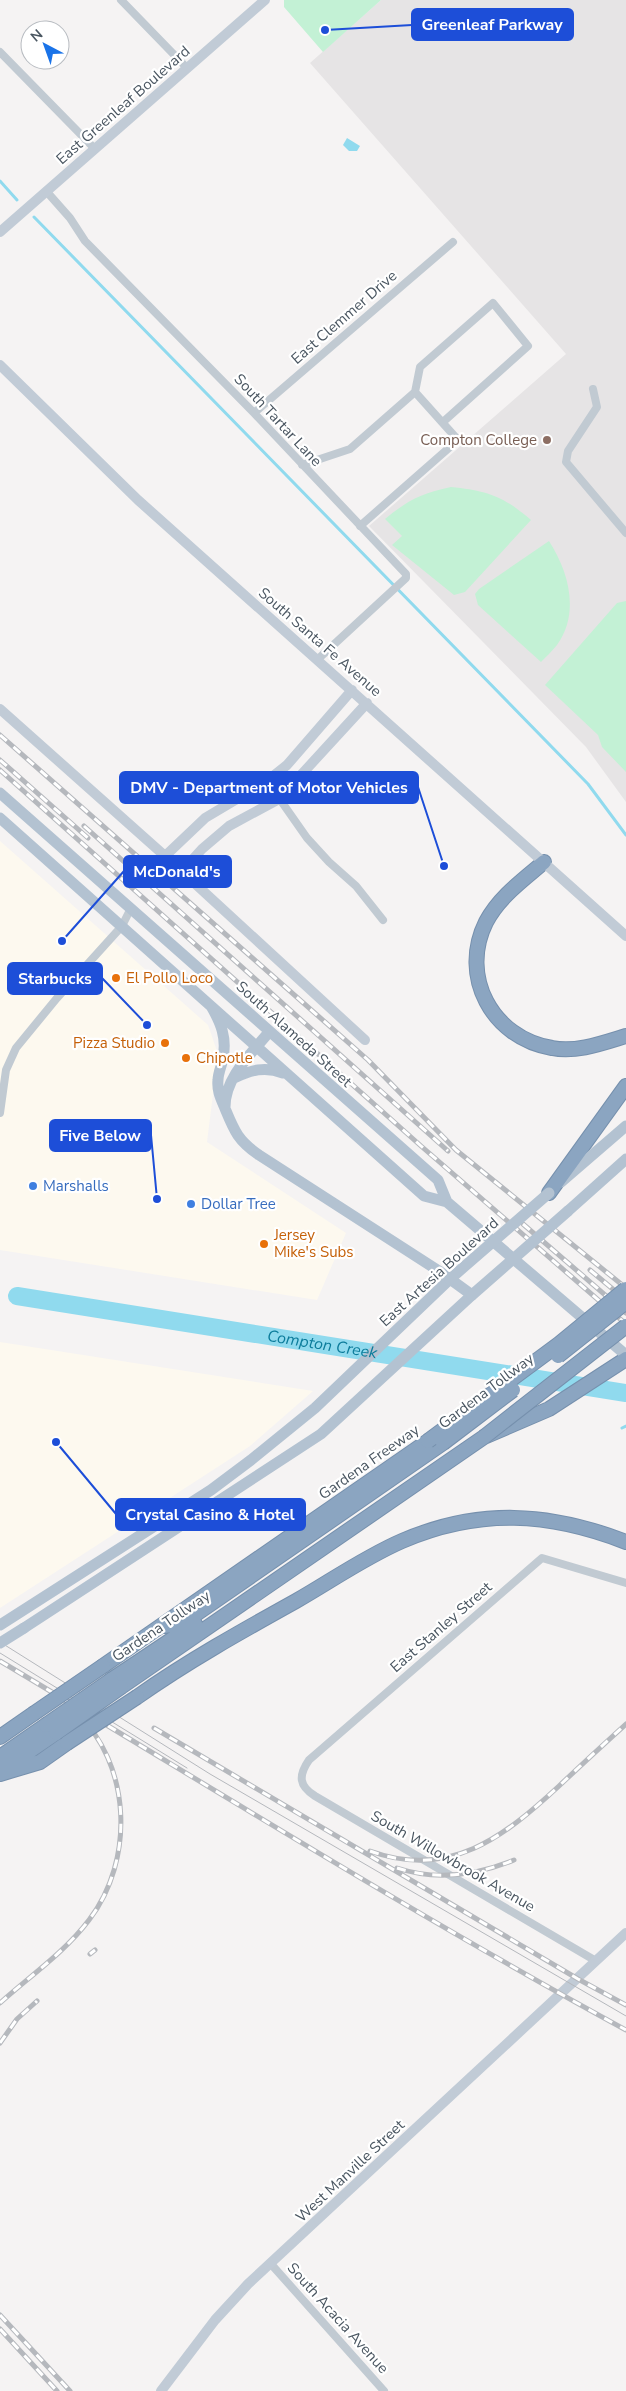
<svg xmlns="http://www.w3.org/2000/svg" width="626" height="2391" font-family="'Nunito Sans',sans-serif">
	<rect width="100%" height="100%" fill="#f5f3f3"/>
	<!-- commercial -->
	<path fill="#fdf9ef" d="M0,841L208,1025L218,1054L207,1142L346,1233L317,1300L0,1250Z
		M0,1342L313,1391L250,1446L0,1608Z"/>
	<!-- education -->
	<path fill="#e6e4e5" d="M381,0H626V802L586,747L369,526L566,354L310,63Z"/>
	<!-- green -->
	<path fill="#c3f1d5" d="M284,0H381L323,52L284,7Z
		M451,487C488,491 503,496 531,520L465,592L454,595L392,545L402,536L385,519C408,500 422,493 451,487Z
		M549,541C569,572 580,613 557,645C552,651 546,657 541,662L478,605L475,594L479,589Z
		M626,601V772L602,747L598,735L545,685L617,603Z"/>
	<!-- water -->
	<path fill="#90daee" d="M347,138L360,146L357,151H349L343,145Z"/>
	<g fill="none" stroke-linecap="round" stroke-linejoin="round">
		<!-- stream -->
		<path stroke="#90daee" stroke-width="3" d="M0,181L17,200
			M34,217L588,784L626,835
			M622,1428L626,1426"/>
		<!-- river -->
		<path stroke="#90daee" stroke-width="18" id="s1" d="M17,1296L626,1393"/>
		<defs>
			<path id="highway" d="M544,862C523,880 499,897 486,922C459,976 492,1038 552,1048C576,1053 603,1043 626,1036
				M549,1193L626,1086
				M164,1626L183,1623L443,1443
				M103,1666L428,1441
				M111,1680L195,1624
				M121,1687L484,1437L549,1409L626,1359
				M137,1697C188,1661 242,1631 296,1601C331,1581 365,1557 402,1541C479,1508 549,1512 626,1542
				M0,1737L33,1714
				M0,1757L46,1725
				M5,1768L56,1733
				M0,1774L40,1762L67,1743"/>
		</defs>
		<!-- highway casing -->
		<use href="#highway" stroke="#7690ad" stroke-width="16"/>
		<!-- street -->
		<path stroke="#c1cad2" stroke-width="8" d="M121,0L187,68
			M0,52L95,149
			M47,192L70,218L85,241L254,413L406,574V578L317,660
			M593,389L597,407L568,451L566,462L626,533
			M415,392L420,367L493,303L528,346L443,422
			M254,413L453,242
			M302,465L350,449L415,392L458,440L360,526
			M267,781L307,838L329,862L356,886L383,920
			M0,1113L6,1070L16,1048L57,998L122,926L131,908
			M596,1961L315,1796C299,1786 298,1776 309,1760L542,1558L626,1583
			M271,2264L384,2391"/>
		<!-- secondary -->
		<path stroke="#c1cbd6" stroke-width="10" d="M0,232L265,0
			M0,365L138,500L626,936
			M0,709L165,856L365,1040
			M165,856L205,818L267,781L287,765L352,690
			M182,871L202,849L229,826L279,799L367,703
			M161,2391L215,2320L248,2284L626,1933"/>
		<!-- primary -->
		<path stroke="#b3c2d1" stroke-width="11" d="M0,793L438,1180L447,1202L626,1355
			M0,818L424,1196L447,1202
			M234,1078C251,1070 265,1066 283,1073
			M225,1107C225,1077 252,1053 269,1032
			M561,1182L626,1126
			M568,1211L626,1159
			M0,1625L211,1490L251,1460L315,1408L450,1279
			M24,1628L321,1434L472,1295L439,1271L259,1155C237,1140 234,1130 224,1106C220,1097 217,1090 218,1080C218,1073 222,1065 223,1058C227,1038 221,1023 211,1006"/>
		<!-- highway -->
		<use href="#highway" stroke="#8ba5c1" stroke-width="14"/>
		<!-- tram -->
		<path stroke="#b5b8bd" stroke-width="1" d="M0,1642L210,1774L626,2016
			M0,1653L187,1768"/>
		<defs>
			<path id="rail" d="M0,735L368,1060L456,1150L626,1288
				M0,760L88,838
				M0,770L421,1146L626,1324
				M84,826L448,1151
				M523,1224L626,1313
				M590,1270L626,1300
				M0,1661C208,1785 413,1914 626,2030
				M154,1728L578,1979L626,2005
				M370,1851C449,1880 504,1837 559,1786C581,1765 604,1744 626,1724
				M397,1868C436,1881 477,1875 514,1860
				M90,1954L95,1950
				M0,2003C30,1976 65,1952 89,1920C135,1860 132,1764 75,1711
				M0,2043L17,2019L37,2001
				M0,2315L70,2391
				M0,2329L57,2391"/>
		</defs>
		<!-- rail casing -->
		<use href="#rail" stroke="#b5b8bd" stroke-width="5"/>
		<!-- rail -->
		<use href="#rail" stroke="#fff" stroke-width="3" stroke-dasharray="9" stroke-linecap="butt"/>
		<defs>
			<path id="highway-bridge" d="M558,1356L626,1302
				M484,1437L626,1326
				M428,1441L559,1344L626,1289
				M443,1443L513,1390
				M33,1714L103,1666
				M46,1725L111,1680
				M56,1733L121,1687
				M67,1743L137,1697"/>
		</defs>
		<!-- highway-bridge casing -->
		<use href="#highway-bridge" stroke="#7690ad" stroke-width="16" stroke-linecap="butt"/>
		<!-- primary-bridge -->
		<path stroke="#b3c2d1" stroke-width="11" d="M450,1279L549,1193
			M472,1295L568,1211
			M0,1643L24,1628"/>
		<!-- highway-bridge -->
		<use href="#highway-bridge" stroke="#8ba5c1" stroke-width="14"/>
	</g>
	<!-- markers -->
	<circle fill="#8d6e63" stroke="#fff" stroke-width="2" cx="547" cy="440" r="5"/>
	<g fill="#e8710a" stroke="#fff" stroke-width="2">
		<circle cx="116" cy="978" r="5"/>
		<circle cx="165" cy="1043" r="5"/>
		<circle cx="186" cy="1058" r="5"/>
		<circle cx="264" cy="1244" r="5"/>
	</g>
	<g fill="#3f7fe0" stroke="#fff" stroke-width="2">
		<circle cx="33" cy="1186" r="5"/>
		<circle cx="191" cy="1204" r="5"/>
	</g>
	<g text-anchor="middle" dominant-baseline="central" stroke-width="4.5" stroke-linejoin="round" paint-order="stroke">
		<!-- street labels -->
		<g font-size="15" fill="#4a5661" stroke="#fff">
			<text transform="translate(123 105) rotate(-41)">East Greenleaf Boulevard</text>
			<text transform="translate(344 317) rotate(-41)">East Clemmer Drive</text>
			<text transform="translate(278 420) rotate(47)">South Tartar Lane</text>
			<text transform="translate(320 642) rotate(41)">South Santa Fe Avenue</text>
			<text transform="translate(294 1034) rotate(42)">South Alameda Street</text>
			<text transform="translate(439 1272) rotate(-42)">East Artesia Boulevard</text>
			<text transform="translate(486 1391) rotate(-37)">Gardena Tollway</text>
			<text transform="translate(369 1462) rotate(-35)">Gardena Freeway</text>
			<text transform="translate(161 1626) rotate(-34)">Gardena Tollway</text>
			<text transform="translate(441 1627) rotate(-41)">East Stanley Street</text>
			<text transform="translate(453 1861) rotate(30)">South Willowbrook Avenue</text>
			<text transform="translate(350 2171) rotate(-43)">West Manville Street</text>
			<text transform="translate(338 2318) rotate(48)">South Acacia Avenue</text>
		</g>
		<!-- education labels -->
		<g font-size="15" fill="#785e54" stroke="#fff" text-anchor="end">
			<text x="537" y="440">Compton College</text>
		</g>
		<!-- food labels -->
		<g font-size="15" fill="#c56008" stroke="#fff" text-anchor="start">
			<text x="126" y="978">El Pollo Loco</text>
			<text x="155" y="1043" text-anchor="end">Pizza Studio</text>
			<text x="196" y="1058">Chipotle</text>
			<text x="274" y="1235">Jersey<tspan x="274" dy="17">Mike's Subs</tspan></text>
		</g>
		<!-- shop labels -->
		<g font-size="15" fill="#366cbe" stroke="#fff" text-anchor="start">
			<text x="43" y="1186">Marshalls</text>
			<text x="201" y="1204">Dollar Tree</text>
		</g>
		<!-- water labels -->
		<g font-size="16" font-style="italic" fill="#0c7c9b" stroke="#fff">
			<text stroke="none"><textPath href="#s1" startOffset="309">Compton Creek</textPath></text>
		</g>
	</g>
	<!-- callouts -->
	<path fill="none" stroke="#1d4ed8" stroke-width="2" d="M325 30L412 25M444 866L418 787M62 941L124 871M147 1025L102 978M157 1199L151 1135M56 1442L116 1514"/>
	<g fill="#1d4ed8" stroke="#fff" stroke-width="2">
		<circle cx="325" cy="30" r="5"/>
		<circle cx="444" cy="866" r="5"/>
		<circle cx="62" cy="941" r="5"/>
		<circle cx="147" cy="1025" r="5"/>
		<circle cx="157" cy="1199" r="5"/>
		<circle cx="56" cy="1442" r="5"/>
	</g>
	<g fill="#1d4ed8" stroke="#1d4ed8" stroke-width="2">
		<rect x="412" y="9" width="161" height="31" rx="5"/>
		<rect x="120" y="772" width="298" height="31" rx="5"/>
		<rect x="124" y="856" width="107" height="31" rx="5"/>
		<rect x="8" y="963" width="94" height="31" rx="5"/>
		<rect x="50" y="1120" width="101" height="31" rx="5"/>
		<rect x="116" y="1499" width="189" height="31" rx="5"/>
	</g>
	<g font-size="16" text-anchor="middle" font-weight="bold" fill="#fff">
		<text x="492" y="30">Greenleaf Parkway</text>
		<text x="269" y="793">DMV - Department of Motor Vehicles</text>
		<text x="177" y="877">McDonald's</text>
		<text x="55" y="984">Starbucks</text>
		<text x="100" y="1141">Five Below</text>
		<text x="210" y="1520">Crystal Casino &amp; Hotel</text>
	</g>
	<!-- north arrow -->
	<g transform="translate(45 45) rotate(319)"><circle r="24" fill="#ffffff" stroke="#b7bbc0"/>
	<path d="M0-4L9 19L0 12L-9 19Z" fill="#1a73e8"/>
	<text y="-8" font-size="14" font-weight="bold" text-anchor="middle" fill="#4a5661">N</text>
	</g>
</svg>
